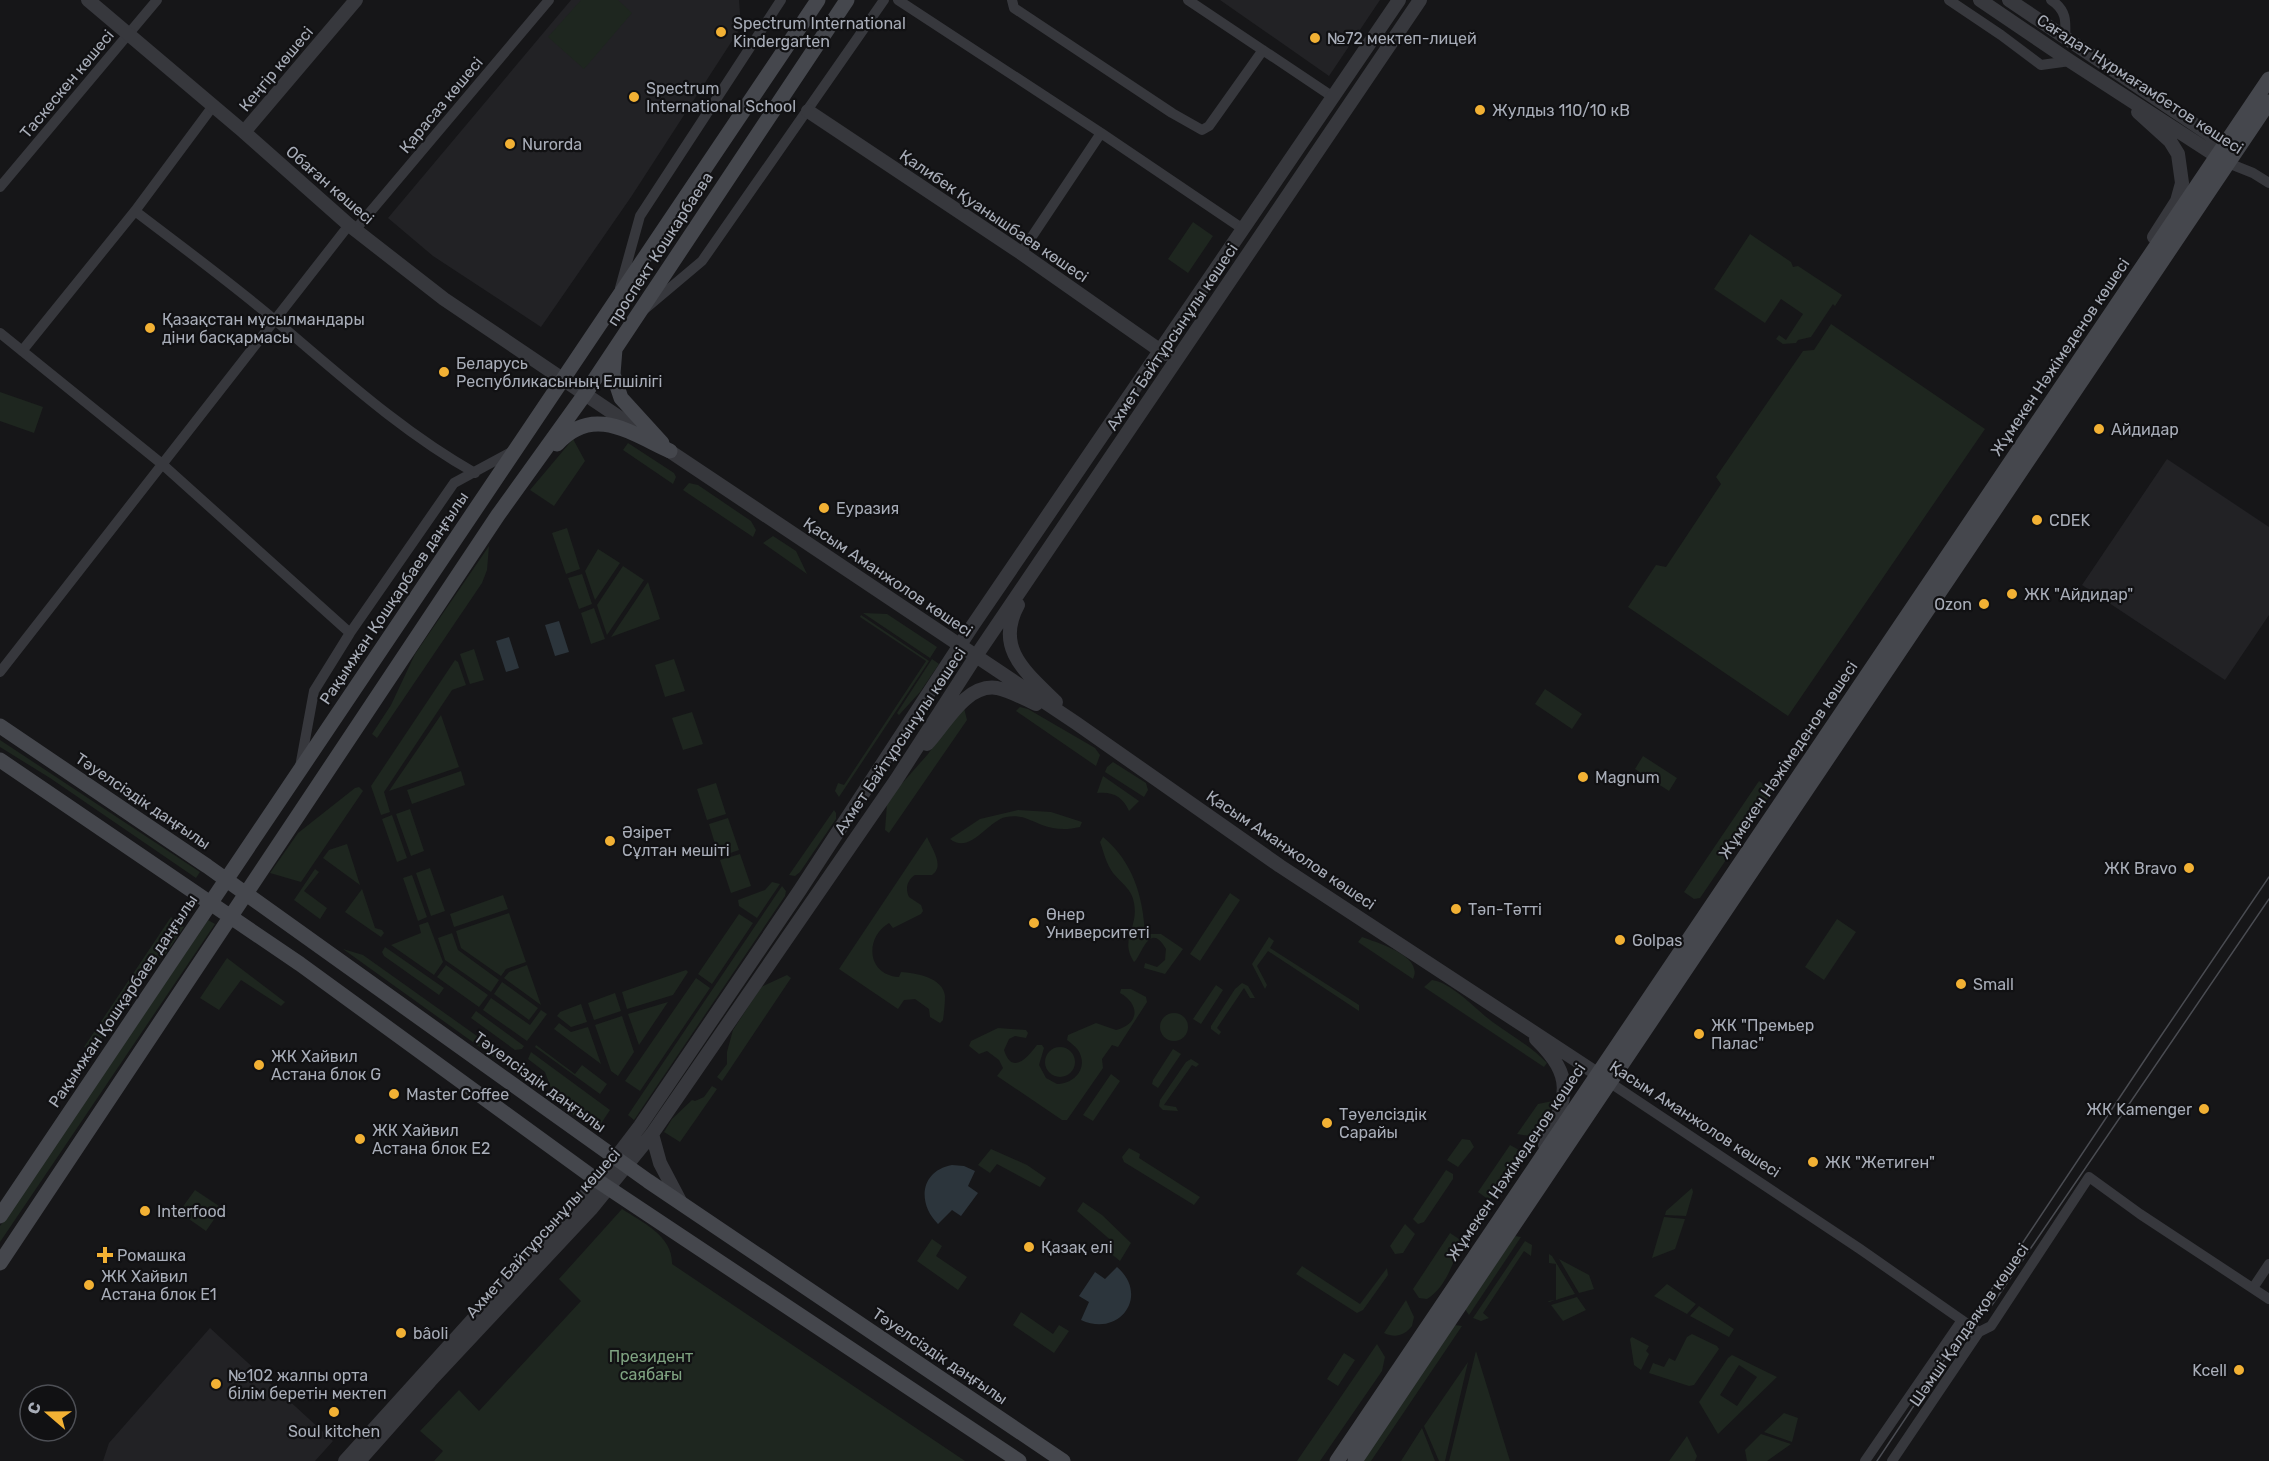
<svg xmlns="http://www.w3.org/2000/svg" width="2269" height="1461" font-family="Rubik,sans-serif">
	<rect width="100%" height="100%" fill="#161618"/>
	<!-- built -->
	<path fill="#222225" d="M571,0H739L741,27L631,197L541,327L433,256L388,218Z
		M1220,0H1380L1329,76Z
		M2167,459L2269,527V615L2225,680L2082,585Z
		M210,1328L333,1441L315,1461H103L109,1443Z"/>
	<!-- green -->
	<path fill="#1e261f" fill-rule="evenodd" d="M581,0H618L632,13L584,69L548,37Z
		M1193,222L1213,236L1188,273L1168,259Z
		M1750,234L1791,262L1793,267L1798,266L1842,295L1835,306L1833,304L1811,337L1798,340L1796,343L1783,344L1776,339L1779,335L1786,340L1803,314L1781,299L1765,323L1714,289Z
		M1831,324L1985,429L1788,716L1628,607L1656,565L1666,567L1721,484L1716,477L1803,351L1814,350Z
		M0,392L43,407L34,433L0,421Z
		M573,439L585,461L554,506L530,490Z
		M628,443L674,473L676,477L673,484L623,450Z
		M689,483L698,485L751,521L756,530L753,537L683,490Z
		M567,528L580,569L566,574L552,533Z
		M773,536L796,551L807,574L763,543Z
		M489,546L487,570L482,583L377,738L372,734L391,705L415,654Z
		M598,549L620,563L595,600L585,571Z
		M623,566L644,580L607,635L597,605Z
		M582,574L592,604L579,609L568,578Z
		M648,582L660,619L611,637Z
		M594,608L605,639L591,644L581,613Z
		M863,613L887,614L937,647L930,658Z
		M861,615L929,661L839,797L835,791L838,783L844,785L926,661L860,617Z
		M474,649L484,680L470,684L460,654Z
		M674,659L685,691L665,697L655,665Z
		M932,659L939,664L920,692L899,715L897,713Z
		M455,660L458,662L466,685L452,690L384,792L390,812L381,815L371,786Z
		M1545,689L1582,714L1572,729L1535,704Z
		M963,704L967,720L889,833L885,830L887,804L898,788L928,754Z
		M1020,707L1028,709L1095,748L1100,755L1096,766L1016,711Z
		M692,712L703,744L683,750L672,718Z
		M441,715L459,767L389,791Z
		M0,740L200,872L196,878L50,778L0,747Z
		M1643,756L1677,778L1669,791L1635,769Z
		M1113,762L1146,783L1148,790L1144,797L1105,772L1107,767Z
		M461,771L465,785L412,804L407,790Z
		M1103,776L1139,801L1129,811C1123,797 1113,791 1097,793Z
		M1759,781L1773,791L1700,898L1694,899L1684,892Z
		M716,783L726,814L707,820L697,789Z
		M359,787L363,791L301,882L270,873L298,833L355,788Z
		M410,809L424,851L411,856L396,814Z
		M834,810L836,813V819L800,872L795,876L789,875Z
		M1018,810L1051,812L1082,822L1080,827C1067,830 1055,830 1042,825C1029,820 1021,814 1006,817C987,821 971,855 950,839L980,819Z
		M392,815L407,858L397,862L382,819Z
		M728,818L739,850L719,857L709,824Z
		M927,837C932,849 945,866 932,875H915C907,880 905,889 909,897L921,905L923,911L921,914L893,928L889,923C864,938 867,975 899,977L901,972C915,973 943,977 945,996C945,1004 944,1013 943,1020L940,1023L930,1017L929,1009L915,999L904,1000L898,1009L839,969Z
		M1103,837C1133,862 1143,896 1145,934H1161L1183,949L1165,974L1144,968L1145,963L1157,967L1165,960L1166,949C1149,919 1141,958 1134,962C1119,939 1139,928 1134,903C1132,889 1121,883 1113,873C1106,863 1104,853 1100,842Z
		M347,844L360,885L323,858L329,850Z
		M740,854L751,886L731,893L720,860Z
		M430,868L445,911L431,916L416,873Z
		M315,869L319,872L304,891L327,908L320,919L294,900Z
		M412,875L427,917L418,921L403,878Z
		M772,882L780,884L757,918L739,906L738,900L765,890Z
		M782,886L786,891L785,896L634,1120L628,1115Z
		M362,889L375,928L382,930L384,933L381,937L345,912Z
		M1230,893L1240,900L1200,961L1190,954Z
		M503,895L508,909L454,927L450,914Z
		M509,913L526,962L506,969L501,976L461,948L456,931Z
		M739,914L753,923L712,984L698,974Z
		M171,917L184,927L165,955L151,963L94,1050L84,1047Z
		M1837,919L1856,932L1824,980L1805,967Z
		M208,920L215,924L0,1242V1226Z
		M428,922L443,962L434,975L391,945L421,933L419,925Z
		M452,933L458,950L499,980L491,992L445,960L438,938Z
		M1269,937L1274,941L1270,948L1359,1005V1011L1268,951L1257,966L1267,985L1265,989L1252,964Z
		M1362,937C1378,943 1424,956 1413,979L1358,942Z
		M385,947L444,988L439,995L384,956L382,952Z
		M343,949L363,955L529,1073L541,1091Z
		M227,958L285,1002L281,1006L241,980L219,1010L200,998Z
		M446,965L488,995L479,1007L437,977Z
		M527,965L541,1005L504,978L509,972Z
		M686,970L688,972L673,995L627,1009L622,992Z
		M787,975L791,978L722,1081L717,1077L727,1064V1052L733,1030L761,987Z
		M696,978L710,988L640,1091L625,1081Z
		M1432,980C1453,983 1477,1011 1494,1023C1512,1036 1532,1047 1547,1063L1544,1067L1424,987Z
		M502,982L538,1008L529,1020L494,994Z
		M1242,983L1248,986L1255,998H1250L1244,988L1217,1028L1221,1032L1219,1035L1211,1029V1026L1235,989Z
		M1216,985L1223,990L1201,1024L1193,1019Z
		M1121,989H1131L1146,997L1147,1002L1118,1047L1112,1045L1102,1059L1103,1068L1067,1120H1062L997,1076L1003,1068L999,1060L987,1051L979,1054L969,1046L971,1041L998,1028L1026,1030L1028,1033L1026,1038L1015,1036L1009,1039L1004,1050C1012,1076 1028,1057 1037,1045H1042L1044,1048L1039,1065L1046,1078L1057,1084C1075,1084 1089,1067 1078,1050C1075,1046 1071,1043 1067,1040L1068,1035L1096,1023L1116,1030C1140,1024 1140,1004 1120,993Z
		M615,993L621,1011L594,1020L588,1003Z
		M491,998L530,1025L541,1010L547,1014L527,1041L483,1010Z
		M668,1002L639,1045L628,1014Z
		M581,1004L587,1022L571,1027L557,1016L560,1012Z
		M476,1011L524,1046L522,1049L515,1050L471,1018Z
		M1160 1027a14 14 0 1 1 28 0a14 14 0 1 1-28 0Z
		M622,1016L634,1052L618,1076L611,1071L595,1025Z
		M559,1023L571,1032L588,1027L601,1064L554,1029Z
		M536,1045L575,1074L582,1065L607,1084L600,1094L535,1047Z
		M1045 1062a15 15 0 1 1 30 0a15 15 0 1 1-30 0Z
		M1173,1049L1181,1054L1158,1088L1152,1084L1153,1080Z
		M531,1052L610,1110L596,1131L556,1102L545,1072L528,1059Z
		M1191,1059L1199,1064L1196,1067L1192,1065L1164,1105L1176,1107L1178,1111L1163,1110L1159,1106L1160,1100L1186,1062Z
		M1111,1074L1120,1081L1093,1121L1083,1115Z
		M712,1086L717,1089L680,1142L664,1132L672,1119L692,1100L695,1101L704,1097Z
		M1553,1101L1551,1108L1535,1134L1530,1136L1517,1134L1538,1104Z
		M1462,1139L1470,1140L1474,1147L1458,1167L1447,1160Z
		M1510,1145L1519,1150C1529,1169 1502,1189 1489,1200L1478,1192Z
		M1129,1148L1140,1154L1139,1158L1200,1197L1194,1205L1124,1162L1122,1157Z
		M991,1149L1027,1165L1046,1178L1040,1187L997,1164L990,1173L978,1165Z
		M1446,1170L1453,1174V1179L1424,1222L1418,1224L1413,1219Z
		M1692,1188L1693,1192L1686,1216L1665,1215L1666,1211Z
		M195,1190L222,1208L206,1231L179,1212Z
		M1083,1202L1102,1215L1131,1243L1120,1261L1109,1252L1114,1243L1077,1211Z
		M622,1209C642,1222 673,1236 672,1264L965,1461H434L443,1451L420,1431L459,1390L479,1411L581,1301L559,1279Z
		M1664,1217L1685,1219L1675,1249L1652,1258Z
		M1405,1224L1415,1234L1403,1253L1395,1254L1390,1246Z
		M1450,1233L1462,1241C1454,1260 1446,1288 1427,1299L1419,1298L1413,1289Z
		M1515,1236L1521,1237L1469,1315L1465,1309Z
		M932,1239L942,1246L936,1256L967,1277L958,1290L917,1261Z
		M1525,1241L1532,1245L1531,1256L1524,1251L1483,1313L1489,1318L1481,1321L1473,1318Z
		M1549,1254L1552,1256L1575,1294L1549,1302L1548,1301L1556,1300V1264L1549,1263Z
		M1559,1259L1589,1275L1594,1289L1579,1293Z
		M1302,1266L1360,1304L1387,1268L1388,1275L1363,1310L1357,1313L1296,1274Z
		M1667,1284L1696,1304L1687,1314L1654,1296Z
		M1577,1297L1586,1310L1563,1321L1551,1305Z
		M1406,1300L1414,1317L1412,1326C1404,1336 1395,1338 1384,1333Z
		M1699,1306L1734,1329L1729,1337L1690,1316Z
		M1021,1312L1053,1334L1059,1325L1069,1331L1054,1353L1013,1325Z
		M1455,1325L1462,1326L1371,1461H1361Z
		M1692,1334L1717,1346L1719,1349L1694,1385L1689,1386L1649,1373L1653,1363L1664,1367L1669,1358L1675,1361L1687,1337Z
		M1632,1337L1649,1346L1646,1351L1649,1354L1641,1370L1634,1365L1630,1339Z
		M1377,1344L1385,1357L1382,1371L1320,1461H1297Z
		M1476,1351L1510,1461H1449Z
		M1344,1353L1355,1360L1338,1386L1327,1379Z
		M1732,1355L1777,1377L1718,1434L1699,1402L1728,1358ZM1739,1365L1757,1377L1737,1406L1720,1395Z
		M1468,1362L1445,1461H1439L1424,1426Z
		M1784,1413L1798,1418L1792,1442L1764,1432Z
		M1422,1428L1435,1461H1401Z
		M1761,1434L1791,1444L1767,1461H1747L1745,1450Z
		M1687,1436L1697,1456L1695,1461H1669Z"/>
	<!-- water -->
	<path fill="#2c353c" d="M559,621L569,652L555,656L545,625Z
		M509,637L519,668L506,672L496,641Z
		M952,1165L964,1166L975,1171L968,1186L978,1193L961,1216L952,1210L938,1224C917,1203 920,1171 952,1165Z
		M1117,1267C1150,1295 1120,1338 1081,1320L1089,1302L1079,1296L1095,1272L1105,1279Z"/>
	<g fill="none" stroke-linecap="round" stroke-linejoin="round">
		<!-- minor -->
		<path stroke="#37383d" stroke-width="10" d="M898,0L1101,133
			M1012,0L1014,8L1172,113L1202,130L1209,126L1263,50
			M1188,0L1333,97
			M1949,0L2001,35L2041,65L2070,61
			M2051,0C2067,10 2066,22 2065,39
			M2228,163L2253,173L2269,183
			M0,187L157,0
			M135,211C182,247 230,282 276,321C340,375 402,432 475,473
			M355,230L549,0
			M1021,253L1101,133L1243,229
			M620,288L640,216L781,0
			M645,309L702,261L884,0
			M0,333L162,464L350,633
			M22,351L135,211L213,106
			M0,672L349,225
			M300,767L314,691L350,633L454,483L513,451
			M1609,1082L1860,1249L1979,1332
			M2253,1288L2269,1264
			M1865,1461L1962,1320
			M1892,1461L1979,1332L1991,1326L2089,1177L2140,1214L2269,1299"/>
		<!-- tertiary -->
		<path stroke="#37383d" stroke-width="14" d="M88,0L244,132L349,225L444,299L641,432
			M1980,0L2070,61L2226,162
			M2009,0L2234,151
			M808,111L1021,253L1165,354
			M2138,112L2170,141L2178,154L2182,183L2177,201L2154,237
			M244,132L356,0
			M662,446L1076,723L1280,866L1605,1079
			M1018,605C994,649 1027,673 1056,702
			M927,744C945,725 966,683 997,688C1010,691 1024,698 1036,704
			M1536,1039C1577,1079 1566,1098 1545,1145
			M652,1134L660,1163L681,1203
			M345,1461L598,1181L640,1126L800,890L973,625L1399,0
			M359,1461L430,1381L591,1209L652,1134L896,780L976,656L1420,0"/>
		<!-- secondary -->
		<path stroke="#45474d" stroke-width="15" d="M615,349L613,374L621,398L662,443
			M557,444C593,404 631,433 670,451
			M0,726L207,866L648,1181L1063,1461
			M0,760L300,964L598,1181L1019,1461
			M0,1216L818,0
			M0,1263L498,515L585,394L847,0
			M1337,1461L2269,79
			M1355,1461L2269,102"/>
		<!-- tram -->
		<path stroke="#4a4c52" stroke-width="1.5" d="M1992,1305L2269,899
			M1877,1461L2150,1052L2269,877"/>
	</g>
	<!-- markers -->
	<g fill="#f2b134" stroke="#111113" stroke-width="2">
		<circle cx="721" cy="32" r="6"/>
		<circle cx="1315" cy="38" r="6"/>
		<circle cx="634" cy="97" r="6"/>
		<circle cx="1480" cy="110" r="6"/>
		<circle cx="510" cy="144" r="6"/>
		<circle cx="150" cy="328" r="6"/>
		<circle cx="444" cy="372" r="6"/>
		<circle cx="2099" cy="429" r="6"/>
		<circle cx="824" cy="508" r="6"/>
		<circle cx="2037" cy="520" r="6"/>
		<circle cx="2012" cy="594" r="6"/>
		<circle cx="1984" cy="604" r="6"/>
		<circle cx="1583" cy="777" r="6"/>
		<circle cx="610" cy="841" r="6"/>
		<circle cx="2189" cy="868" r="6"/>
		<circle cx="1456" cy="909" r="6"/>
		<circle cx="1034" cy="923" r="6"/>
		<circle cx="1620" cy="940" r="6"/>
		<circle cx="1961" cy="984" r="6"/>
		<circle cx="1699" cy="1034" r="6"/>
		<circle cx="259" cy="1065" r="6"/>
		<circle cx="394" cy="1094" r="6"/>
		<circle cx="2204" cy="1109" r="6"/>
		<circle cx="1327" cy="1123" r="6"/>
		<circle cx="360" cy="1139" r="6"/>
		<circle cx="1813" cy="1162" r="6"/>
		<circle cx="145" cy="1211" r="6"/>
		<circle cx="1029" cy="1247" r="6"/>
		<path d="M102 1246h6v6h6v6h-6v6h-6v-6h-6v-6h6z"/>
		<circle cx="89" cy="1285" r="6"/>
		<circle cx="401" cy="1333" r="6"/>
		<circle cx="2239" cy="1370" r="6"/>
		<circle cx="216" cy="1384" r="6"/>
		<circle cx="334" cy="1412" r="6"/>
	</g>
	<g text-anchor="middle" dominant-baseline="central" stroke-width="4.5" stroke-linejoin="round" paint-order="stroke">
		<!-- poi labels -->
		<g font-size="16" fill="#a8adb8" stroke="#111113" text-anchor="start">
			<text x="733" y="23">Spectrum International<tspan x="733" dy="18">Kindergarten</tspan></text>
			<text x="1327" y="38">№72 мектеп-лицей</text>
			<text x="646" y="88">Spectrum<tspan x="646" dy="18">International School</tspan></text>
			<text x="1492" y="110">Жулдыз 110/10 кВ</text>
			<text x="522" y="144">Nurorda</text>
			<text x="162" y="319">Қазақстан мұсылмандары<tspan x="162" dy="18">діни басқармасы</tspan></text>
			<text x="456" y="363">Беларусь<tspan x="456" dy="18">Республикасының Елшілігі</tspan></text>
			<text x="2111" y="429">Айдидар</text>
			<text x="836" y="508">Еуразия</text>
			<text x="2049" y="520">CDEK</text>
			<text x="2024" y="594">ЖК "Айдидар"</text>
			<text x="1972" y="604" text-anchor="end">Ozon</text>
			<text x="1595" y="777">Magnum</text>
			<text x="622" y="832">Әзірет<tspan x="622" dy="18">Сұлтан мешіті</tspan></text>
			<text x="2177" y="868" text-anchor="end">ЖК Bravo</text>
			<text x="1468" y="909">Тәп-Тәтті</text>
			<text x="1046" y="914">Өнер<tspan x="1046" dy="18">Университеті</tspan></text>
			<text x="1632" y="940">Golpas</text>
			<text x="1973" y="984">Small</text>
			<text x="1711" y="1025">ЖК "Премьер<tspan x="1711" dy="18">Палас"</tspan></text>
			<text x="271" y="1056">ЖК Хайвил<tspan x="271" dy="18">Астана блок G</tspan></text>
			<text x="406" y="1094">Master Coffee</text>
			<text x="2192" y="1109" text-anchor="end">ЖК Kamenger</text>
			<text x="1339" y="1114">Тәуелсіздік<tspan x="1339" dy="18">Сарайы</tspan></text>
			<text x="372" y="1130">ЖК Хайвил<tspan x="372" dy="18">Астана блок E2</tspan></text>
			<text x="1825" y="1162">ЖК "Жетиген"</text>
			<text x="157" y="1211">Interfood</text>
			<text x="1041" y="1247">Қазақ елі</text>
			<text x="117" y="1255">Ромашка</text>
			<text x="101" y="1276">ЖК Хайвил<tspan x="101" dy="18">Астана блок E1</tspan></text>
			<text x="413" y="1333">bâoli</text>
			<text x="2227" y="1370" text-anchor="end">Kcell</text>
			<text x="228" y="1375">№102 жалпы орта<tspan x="228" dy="18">білім беретін мектеп</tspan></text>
			<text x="334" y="1431" text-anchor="middle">Soul kitchen</text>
		</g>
		<!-- street labels -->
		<g font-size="16" fill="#a8adb8" stroke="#111113">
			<text transform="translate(276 69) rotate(-50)">Кеңгір көшесі</text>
			<text transform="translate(67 84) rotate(-50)">Таскескен көшесі</text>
			<text transform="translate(2140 84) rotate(33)">Сағадат Нұрмағамбетов көшесі</text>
			<text transform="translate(441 105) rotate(-50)">Қарасаз көшесі</text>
			<text transform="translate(330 185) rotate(41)">Обаған көшесі</text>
			<text transform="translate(994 216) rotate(34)">Қалибек Қуанышбаев көшесі</text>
			<text transform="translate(660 249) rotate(-57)">проспект Кошкарбаева</text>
			<text transform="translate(1172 337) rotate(-56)">Ахмет Байтұрсынұлы көшесі</text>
			<text transform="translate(2060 357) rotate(-56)">Жұмекен Нәжімеденов көшесі</text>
			<text transform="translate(888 577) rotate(34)">Қасым Аманжолов көшесі</text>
			<text transform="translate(394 598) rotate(-56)">Рақымжан Қошқарбаев даңғылы</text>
			<text transform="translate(900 741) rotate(-56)">Ахмет Байтұрсынұлы көшесі</text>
			<text transform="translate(1788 760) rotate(-56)">Жұмекен Нәжімеденов көшесі</text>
			<text transform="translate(143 801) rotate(34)">Тәуелсіздік даңғылы</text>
			<text transform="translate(1291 850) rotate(34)">Қасым Аманжолов көшесі</text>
			<text transform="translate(123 1001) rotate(-56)">Рақымжан Қошқарбаев даңғылы</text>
			<text transform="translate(540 1082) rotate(36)">Тәуелсіздік даңғылы</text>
			<text transform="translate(1695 1119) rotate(33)">Қасым Аманжолов көшесі</text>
			<text transform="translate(1516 1162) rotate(-56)">Жұмекен Нәжімеденов көшесі</text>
			<text transform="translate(543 1233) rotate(-48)">Ахмет Байтұрсынұлы көшесі</text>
			<text transform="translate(1969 1325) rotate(-55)">Шәмші Қалдаяқов көшесі</text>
			<text transform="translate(940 1356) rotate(34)">Тәуелсіздік даңғылы</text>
		</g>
		<!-- park labels -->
		<g font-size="16" fill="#7fa381" stroke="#111113">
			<text x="651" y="1356">Президент<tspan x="651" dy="18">саябағы</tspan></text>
		</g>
	</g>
	<!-- north arrow -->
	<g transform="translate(48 1413) rotate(290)"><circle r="28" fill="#111113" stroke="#4d4f55" stroke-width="1.5"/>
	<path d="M0-4.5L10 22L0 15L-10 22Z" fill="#f2b134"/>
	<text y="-9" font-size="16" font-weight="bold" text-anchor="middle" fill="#a8adb8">С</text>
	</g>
</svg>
